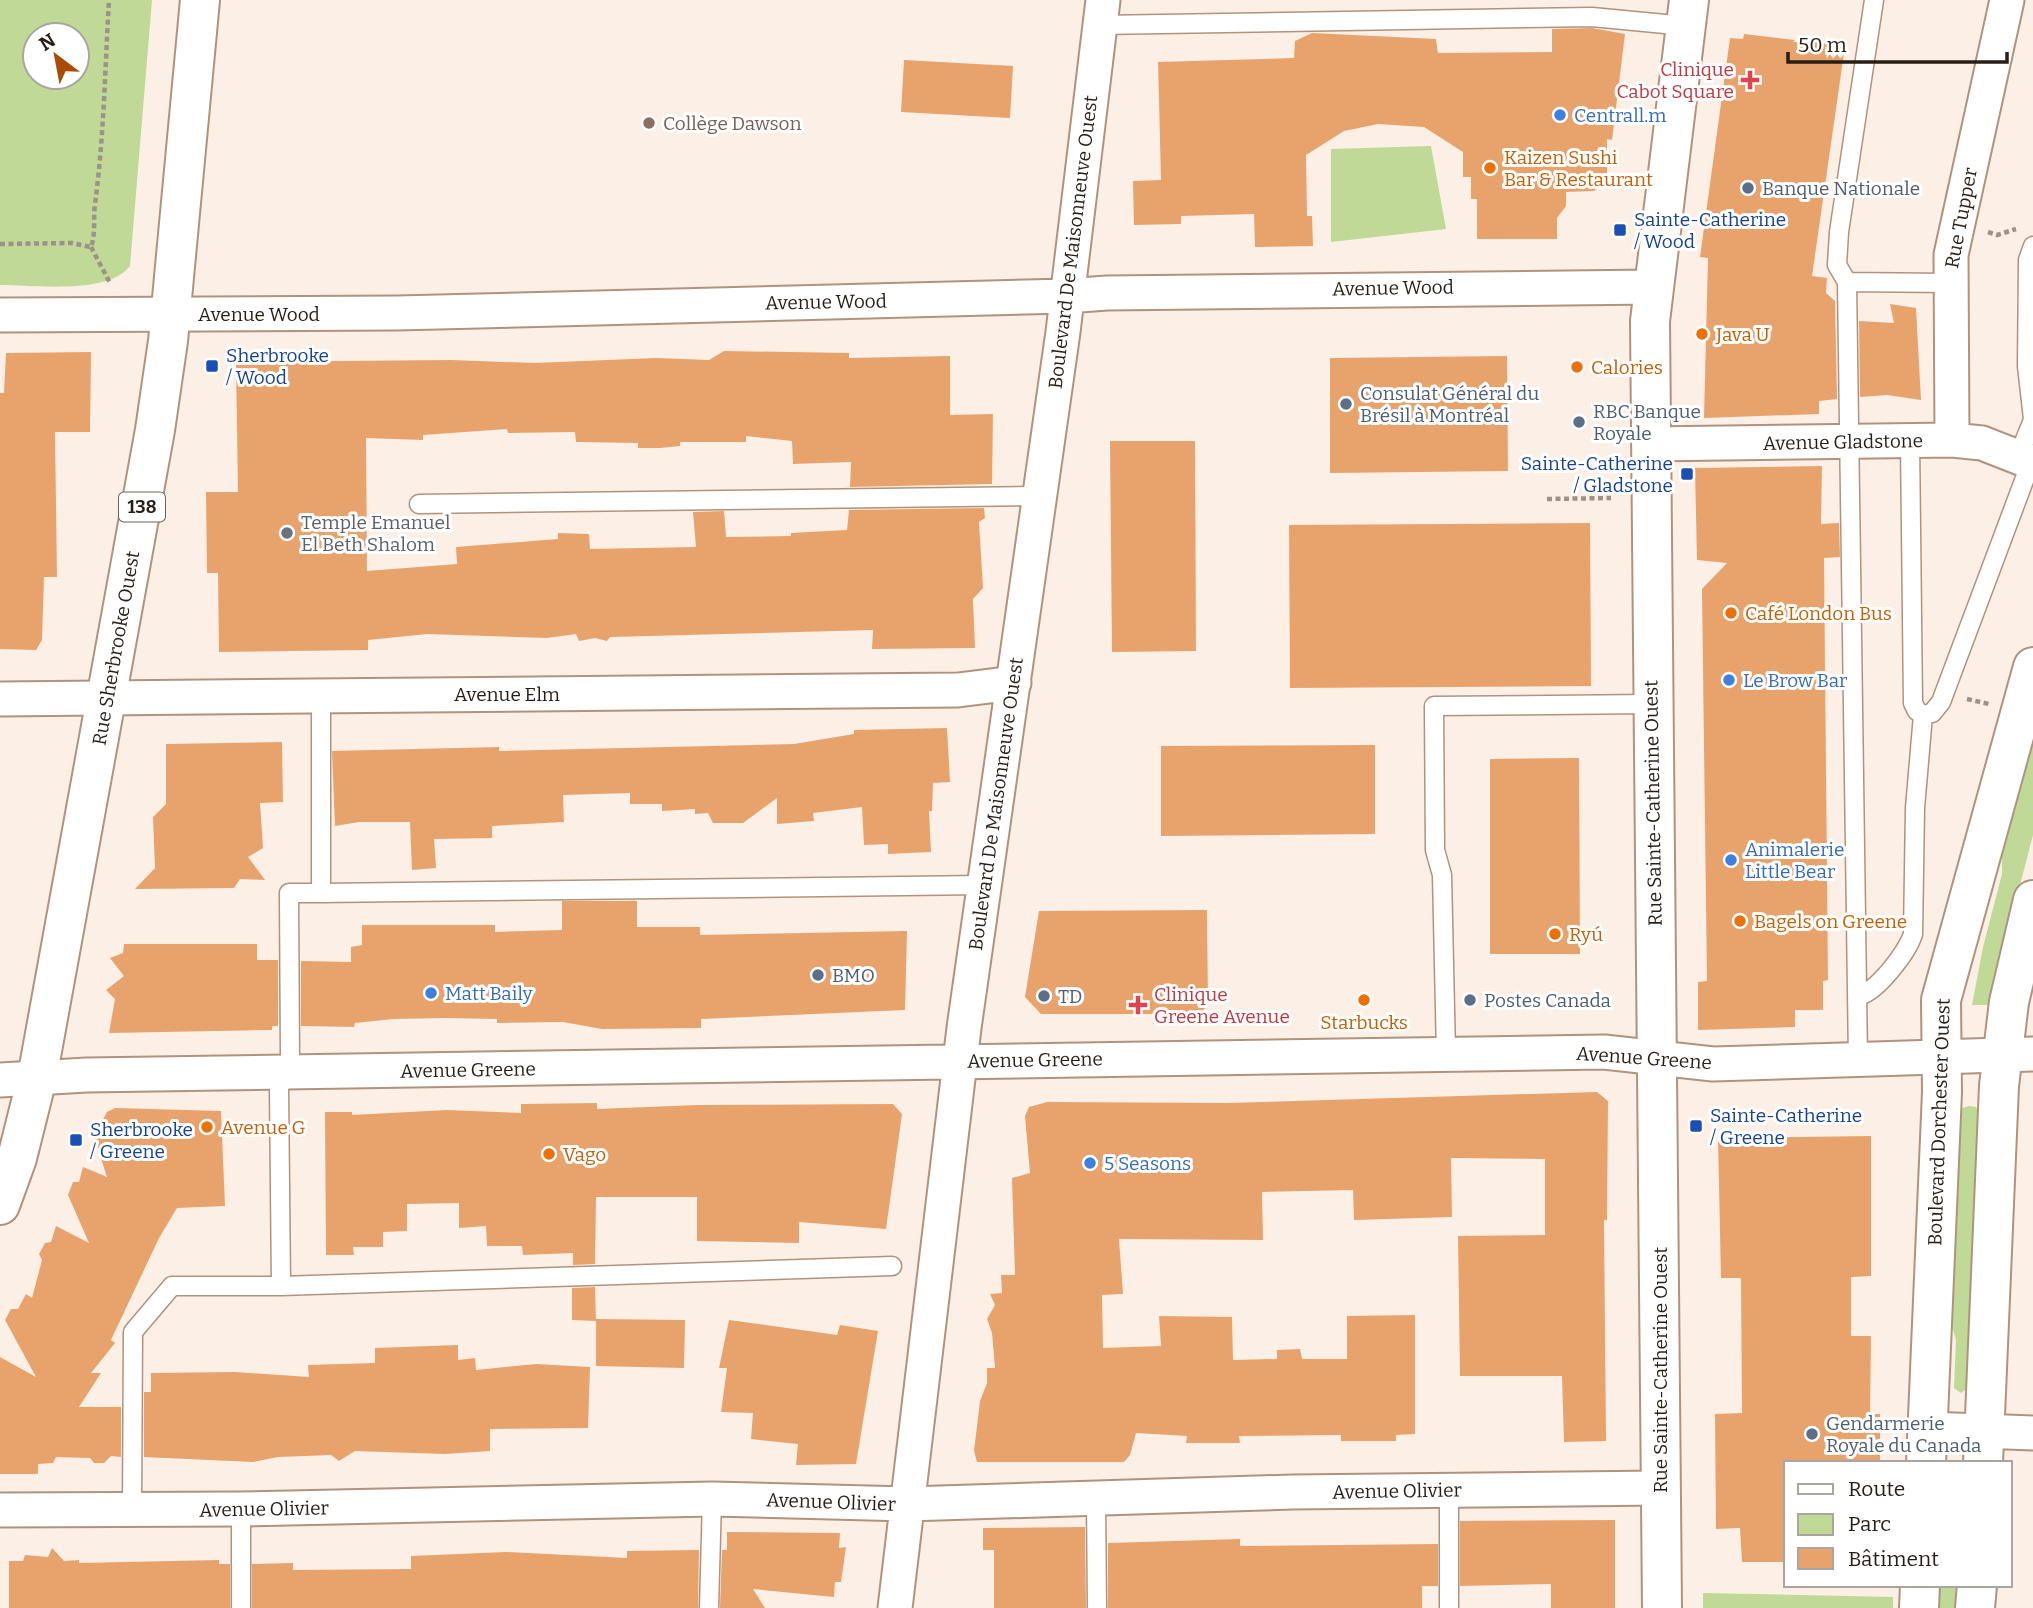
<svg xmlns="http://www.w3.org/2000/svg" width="2033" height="1608" font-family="Bitter,serif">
	<rect width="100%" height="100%" fill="#fcefe6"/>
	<!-- green -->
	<path fill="#c0d997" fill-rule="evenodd" d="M0,0H152L130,266C108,295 34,285 0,285ZM77,35V77H35V35Z
		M1431,146L1446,229L1331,242V149Z
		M2033,721V835L1989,1005H1972L1983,947L2002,874V841Z
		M1969,1106L1976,1107L1979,1113L1968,1388L1961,1393L1954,1388L1956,1340L1950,1319L1959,1109Z
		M1937,1585H1959L1958,1608H1936Z
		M1703,1593L1893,1597V1608H1703Z"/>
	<!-- building -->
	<path fill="#e8a36c" d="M1592,28L1625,34L1612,140L1607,139V178L1594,191L1566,192V206L1557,218V239H1477V199H1471V177H1463V152L1424,127L1378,124L1344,131L1306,155L1307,216H1312L1313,246L1255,247L1254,214L1181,216V224L1134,225L1133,181L1161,180L1158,62L1294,58L1295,41L1312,33L1436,39L1438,53L1552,52V29Z
		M1744,34L1845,46L1812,276L1827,278L1826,293L1835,301L1837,399L1819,401V414L1704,418L1708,258L1700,257L1730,38L1743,39Z
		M904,60L1013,66L1010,118L901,112Z
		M1890,304L1916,308L1921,400L1887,395L1860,397L1859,321L1894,323Z
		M724,351L849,353V358L950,356V415L993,414L992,484L850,487L851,462L793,464L792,441L746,436V442H680V446L660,448H638V443L576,442L575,432L508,433L507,429L423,435V440L366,438L367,571L457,564L456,547L558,539V533L589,534L590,549L696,547L693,512L724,511L726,537L791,536V533L847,530L849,510L984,508L985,518L979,522L983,588L973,599L975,648L872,649L873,630L610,637L607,641L595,638L579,641L576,634L547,638L427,634L368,640V650L219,652L218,573H207L206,492H238L236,362L451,360L534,363L656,358L709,360Z
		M91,352L90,432H55L57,577H44L42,640L36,650L0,649V393H4L6,353Z
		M1507,356L1508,471L1330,473V358Z
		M1110,441H1195L1196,651L1112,652Z
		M1822,466L1821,524L1839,523L1840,557L1824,558L1828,980L1823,981V1010H1795V1027L1698,1030V982L1707,981L1702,589L1727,563L1697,560L1695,468Z
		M1590,523L1591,686L1290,688L1289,525Z
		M947,728L950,782L933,783L932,811H929L931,852L888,854V844L864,845L862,807L813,813L814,821L777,824V798L743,823H713L708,813L695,814V809L662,811V804H630V793L563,795L564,822L492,826V838L434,839L436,868L412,870L410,822H359L335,826L332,751L499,747V751L794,744L854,734V730Z
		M282,742L283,802L260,803L263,848L248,857L265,880L240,879L234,888L135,889L155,868L153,817L166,804V744Z
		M1375,745V834L1161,836V746Z
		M1579,758L1580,954H1490V759Z
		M562,901H637V927H700V935L907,931L905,1010L701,1019V1028L602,1029L563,1022L497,1023V1019L445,1018L393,1019L355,1023L354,1027L301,1026V961L351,962V947L362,945V925H495V932L562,930Z
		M1207,910L1208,1006L1198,1014H1041L1025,997L1039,911Z
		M124,944H257V960H278V1026H272V1030L109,1033L115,999L106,990L124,976L110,958L123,953Z
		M1597,1092L1608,1101L1607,1220H1604L1606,1441L1564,1442L1562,1376H1460L1458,1236L1545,1235V1159L1451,1158L1452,1217L1354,1220L1353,1190L1262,1192L1263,1240L1119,1239L1123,1294L1102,1295L1103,1348L1161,1346L1159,1316L1232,1317L1233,1360L1277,1359V1350L1300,1349L1302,1359H1347V1316L1415,1315V1434L1396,1435V1441H1341V1435L1239,1436L1240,1443H1186L1187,1436L1136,1433L1130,1455L1124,1462H977L974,1451L980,1401L987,1383V1368H995L992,1333L987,1319L995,1305L990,1294L1002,1293L1001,1275H1015L1012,1178L1030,1173L1025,1116L1029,1107L1047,1102L1227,1103Z
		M597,1103V1109L698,1105L893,1104L902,1114L886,1229L799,1222V1243L697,1241V1197H596L595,1264L573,1265V1253L523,1255L522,1246H487L486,1226L459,1228V1203L407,1204V1231L383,1232V1247H353L354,1255H326L325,1112H352V1115L447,1110L521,1113V1104Z
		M115,1108L221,1111L225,1206L177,1208L159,1238L111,1340L115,1343L91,1373H101L79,1407H121V1457L111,1456L104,1463H94L90,1458L56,1457L53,1463L38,1464V1474H0V1357L36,1377L5,1320L11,1309H18L26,1294L32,1298L42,1260L39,1254L45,1243L51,1242L56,1226L89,1243L68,1195L73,1182H79L83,1167L107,1177L94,1137L107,1112Z
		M1871,1136V1276L1851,1277V1336H1871L1870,1414H1880V1463H1786V1562H1742L1740,1528L1716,1529L1715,1414L1742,1413L1741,1278H1721L1718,1138Z
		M595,1287L596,1321L572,1320V1288Z
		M596,1319L685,1320L684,1368L596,1366Z
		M729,1320L837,1335L840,1325L878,1331L856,1464L796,1465L798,1444L751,1439L753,1413L721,1412L727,1368H719Z
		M458,1345V1360L475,1358L476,1370L536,1364L590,1367L588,1428L490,1429V1451L445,1454L355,1451L339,1461L331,1455L305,1456L278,1457L253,1462L144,1457V1392H151V1373L234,1372L309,1377L308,1365L375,1363V1348Z
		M1615,1520V1608H1551V1584L1460,1586V1521Z
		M1085,1527L1086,1608H994V1550H983V1528Z
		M727,1532L840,1533L839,1548L846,1547L841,1582H835L834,1597L753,1589L765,1608H720L722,1550H727Z
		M1240,1539V1546L1438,1544V1586H1422V1608H1108V1543Z
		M52,1548L64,1561L79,1560V1563L219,1560V1564H230V1608H9V1561H23L25,1555L48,1557Z
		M699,1550L698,1608H252V1564L293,1563V1570L411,1569V1556L506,1552L627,1558V1551Z"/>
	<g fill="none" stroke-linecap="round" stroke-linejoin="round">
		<defs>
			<path id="lane" d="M1099,25L1592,17L1686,26
				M2033,246L2028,260L2027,366L2033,419
				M1847,282L1949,283
				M1910,442L1913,703L1917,711L1923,715L1932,713L1941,702L2031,462
				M2018,457L2033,420
				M419,504L1040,496
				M321,695V893L984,885
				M1857,996C1875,995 1908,951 1913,934L1915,808L1923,715
				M1446,1054L1442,875L1435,850L1434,706L1652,704
				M1858,1061L1847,282L1837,265L1839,232L1874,0
				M281,1286L279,1088L290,1057L289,893H321
				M1449,1490V1608
				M1096,1499L1097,1608
				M132,1511L133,1332L172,1286H281L892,1266
				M241,1608V1509
				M709,1608L712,1499"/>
			<path id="street" d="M0,315L397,313L1066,296L1107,293L1652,287
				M1952,440L1951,255L2007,0
				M1649,444L1952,440L1982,443L2033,463
				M0,699L958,690L1014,683
				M0,1080L87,1075L1604,1052L1713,1064L2033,1054
				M1928,1429L2033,1433
				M0,1510L241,1509L712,1499L908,1504L1292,1492L1661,1488
				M895,1608L964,1028L1063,332L1103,0"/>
			<path id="secondary" d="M1926,1463L1942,1092L1941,1000L2033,667
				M1983,1463L1999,1086L2009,1002L2033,900
				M1662,1608L1650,321L1689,0
				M1919,1608L1920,1585
				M1975,1608L1977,1585"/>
			<path id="primary" d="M0,1205L17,1158L37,1078L155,430L168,341L200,0"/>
		</defs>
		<!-- lane casing -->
		<use href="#lane" stroke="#b1937d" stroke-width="21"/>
		<!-- street casing -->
		<use href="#street" stroke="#b1937d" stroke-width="37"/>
		<!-- secondary casing -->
		<use href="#secondary" stroke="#b1937d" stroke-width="42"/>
		<!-- primary casing -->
		<use href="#primary" stroke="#b1937d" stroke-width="42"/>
		<!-- path -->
		<path stroke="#9d9188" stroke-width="4.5" stroke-dasharray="5 3.5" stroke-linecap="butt" d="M1988,232L1997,235L2016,229
			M0,244L72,243L91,247C96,233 93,219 95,204C104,137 105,68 109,0
			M91,247L110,283
			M1547,499L1611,498
			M1967,699L1989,704"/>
		<!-- lane -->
		<use href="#lane" stroke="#fff" stroke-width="18"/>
		<!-- street -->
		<use href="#street" stroke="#fff" stroke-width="33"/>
		<!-- secondary -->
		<use href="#secondary" stroke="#fff" stroke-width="38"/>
		<!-- primary -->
		<use href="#primary" stroke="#fff" stroke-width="38"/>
	</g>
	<!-- markers -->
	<g fill="#e0444e" stroke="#fff" stroke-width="2.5">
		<path d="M1746.5 69.5h7v7h7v7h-7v7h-7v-7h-7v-7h7z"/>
		<path d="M1134.5 994.5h7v7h7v7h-7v7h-7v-7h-7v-7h7z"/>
	</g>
	<g fill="#3f7fe0" stroke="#fff" stroke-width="2.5">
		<circle cx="1560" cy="115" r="7"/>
		<circle cx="1729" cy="680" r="7"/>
		<circle cx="1731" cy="860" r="7"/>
		<circle cx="431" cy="993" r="7"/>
		<circle cx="1090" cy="1163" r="7"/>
	</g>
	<circle fill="#8d6e63" stroke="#fff" stroke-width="2.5" cx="649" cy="123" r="7"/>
	<g fill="#e8710a" stroke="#fff" stroke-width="2.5">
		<circle cx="1490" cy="168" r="7"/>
		<circle cx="1702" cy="334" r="7"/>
		<circle cx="1577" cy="367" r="7"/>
		<circle cx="1731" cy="613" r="7"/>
		<circle cx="1740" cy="921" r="7"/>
		<circle cx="1555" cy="934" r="7"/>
		<circle cx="1364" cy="1000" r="7"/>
		<circle cx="207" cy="1127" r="7"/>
		<circle cx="549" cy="1154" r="7"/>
	</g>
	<g fill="#5c6f8a" stroke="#fff" stroke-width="2.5">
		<circle cx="1748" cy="188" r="7"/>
		<circle cx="1346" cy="404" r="7"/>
		<circle cx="1579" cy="422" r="7"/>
		<circle cx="818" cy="975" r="7"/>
		<circle cx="1044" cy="996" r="7"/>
		<circle cx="1470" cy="1000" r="7"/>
		<circle cx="1812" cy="1434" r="7"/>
	</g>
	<g fill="#1a4fb4" stroke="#fff" stroke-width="2.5">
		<rect x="1613" y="223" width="14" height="14" rx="3.5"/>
		<rect x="205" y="359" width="14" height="14" rx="3.5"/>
		<rect x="1680" y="467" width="14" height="14" rx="3.5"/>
		<rect x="1689" y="1119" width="14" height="14" rx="3.5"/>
		<rect x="69" y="1133" width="14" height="14" rx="3.5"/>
	</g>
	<circle fill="#6b7280" stroke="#fff" stroke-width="2.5" cx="287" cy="533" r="7"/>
	<g text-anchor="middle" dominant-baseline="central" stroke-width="6" stroke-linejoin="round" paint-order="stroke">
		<!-- shield labels -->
		<rect fill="#fff" stroke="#69625b" stroke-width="2" x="119" y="492.5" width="46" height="29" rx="5"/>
		<g font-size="18" font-weight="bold" fill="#291e15">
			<text x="142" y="507">138</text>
		</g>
		<!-- health labels -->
		<g font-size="19" fill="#be3a42" stroke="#fff" text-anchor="end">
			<text x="1734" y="69">Clinique<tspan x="1734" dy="22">Cabot Square</tspan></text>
			<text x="1154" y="994" text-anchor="start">Clinique<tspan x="1154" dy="22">Greene Avenue</tspan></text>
		</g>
		<!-- shop labels -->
		<g font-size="19" fill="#366cbe" stroke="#fff" text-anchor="start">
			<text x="1574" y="115">Centrall.m</text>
			<text x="1743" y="680">Le Brow Bar</text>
			<text x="1745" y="849">Animalerie<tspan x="1745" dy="22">Little Bear</tspan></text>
			<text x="445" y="993">Matt Baily</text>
			<text x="1104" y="1163">5 Seasons</text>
		</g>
		<!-- education labels -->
		<g font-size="19" fill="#785e54" stroke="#fff" text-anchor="start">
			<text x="663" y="123">Collège Dawson</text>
		</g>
		<!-- food labels -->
		<g font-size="19" fill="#c56008" stroke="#fff" text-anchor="start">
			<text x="1504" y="157">Kaizen Sushi<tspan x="1504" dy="22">Bar &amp; Restaurant</tspan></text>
			<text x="1716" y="334">Java U</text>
			<text x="1591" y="367">Calories</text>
			<text x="1745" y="613">Café London Bus</text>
			<text x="1754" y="921">Bagels on Greene</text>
			<text x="1569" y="934">Ryú</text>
			<text x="1364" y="1022" text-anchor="middle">Starbucks</text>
			<text x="221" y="1127">Avenue G</text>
			<text x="563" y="1154">Vago</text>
		</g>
		<!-- service labels -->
		<g font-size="19" fill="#4e5e75" stroke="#fff" text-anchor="start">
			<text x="1762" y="188">Banque Nationale</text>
			<text x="1360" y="393">Consulat Général du<tspan x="1360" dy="22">Brésil à Montréal</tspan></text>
			<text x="1593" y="411">RBC Banque<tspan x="1593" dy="22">Royale</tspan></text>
			<text x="832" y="975">BMO</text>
			<text x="1058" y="996">TD</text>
			<text x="1484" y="1000">Postes Canada</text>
			<text x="1826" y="1423">Gendarmerie<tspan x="1826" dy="22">Royale du Canada</tspan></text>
		</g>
		<!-- street labels -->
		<g font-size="19" fill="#291e15" stroke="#fff">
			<text transform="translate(1961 218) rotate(-79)">Rue Tupper</text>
			<text transform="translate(1073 242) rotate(-83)">Boulevard De Maisonneuve Ouest</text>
			<text transform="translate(1393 288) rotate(-1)">Avenue Wood</text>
			<text transform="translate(826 302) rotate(-1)">Avenue Wood</text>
			<text x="259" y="314">Avenue Wood</text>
			<text transform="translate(1843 442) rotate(-1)">Avenue Gladstone</text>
			<text transform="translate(116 648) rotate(-80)">Rue Sherbrooke Ouest</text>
			<text x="507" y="694">Avenue Elm</text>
			<text transform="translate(1653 803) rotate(-91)">Rue Sainte-Catherine Ouest</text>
			<text transform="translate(996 804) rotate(-82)">Boulevard De Maisonneuve Ouest</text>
			<text transform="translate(1644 1058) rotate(4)">Avenue Greene</text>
			<text transform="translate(1035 1060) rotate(-1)">Avenue Greene</text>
			<text transform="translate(468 1070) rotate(-1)">Avenue Greene</text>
			<text transform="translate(1939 1122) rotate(-88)">Boulevard Dorchester Ouest</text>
			<text transform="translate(1660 1370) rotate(-90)">Rue Sainte-Catherine Ouest</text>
			<text transform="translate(1397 1491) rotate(-1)">Avenue Olivier</text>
			<text transform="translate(831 1502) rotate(2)">Avenue Olivier</text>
			<text transform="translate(264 1509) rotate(-1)">Avenue Olivier</text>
		</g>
		<!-- transit labels -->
		<g font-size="19" fill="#164399" stroke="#fff" text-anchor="start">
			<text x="1634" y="219">Sainte-Catherine<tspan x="1634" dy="22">/ Wood</tspan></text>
			<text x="226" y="355">Sherbrooke<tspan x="226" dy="22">/ Wood</tspan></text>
			<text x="1673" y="463" text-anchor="end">Sainte-Catherine<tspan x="1673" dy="22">/ Gladstone</tspan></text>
			<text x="1710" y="1115">Sainte-Catherine<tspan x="1710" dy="22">/ Greene</tspan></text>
			<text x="90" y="1129">Sherbrooke<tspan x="90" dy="22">/ Greene</tspan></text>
		</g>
		<!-- worship labels -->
		<g font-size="19" fill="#5b616d" stroke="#fff" text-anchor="start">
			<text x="301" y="522">Temple Emanuel<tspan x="301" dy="22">El Beth Shalom</tspan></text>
		</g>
	</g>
	<!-- legend -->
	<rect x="1784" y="1461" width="228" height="126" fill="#ffffff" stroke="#a9a5a1" stroke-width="2"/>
	<rect x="1798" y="1484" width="35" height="10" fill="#ffffff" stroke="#a9a5a1" stroke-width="2"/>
	<text x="1848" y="1496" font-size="21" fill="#291e15">Route</text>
	<rect x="1798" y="1514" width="35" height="21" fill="#c0d997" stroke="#a9a5a1" stroke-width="2"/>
	<text x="1848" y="1531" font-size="21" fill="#291e15">Parc</text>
	<rect x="1798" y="1548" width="35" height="21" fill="#e8a36c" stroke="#a9a5a1" stroke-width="2"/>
	<text x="1848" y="1566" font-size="21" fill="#291e15">Bâtiment</text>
	<!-- north arrow -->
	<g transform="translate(56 56) rotate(328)"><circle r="33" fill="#ffffff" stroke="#a9a5a1" stroke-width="2"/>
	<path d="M0-5L12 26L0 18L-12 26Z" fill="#ac4b07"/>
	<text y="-10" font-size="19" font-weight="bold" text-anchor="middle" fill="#291e15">N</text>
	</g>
	<!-- scale -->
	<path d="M1788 52v10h219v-10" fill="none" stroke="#291e15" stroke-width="3.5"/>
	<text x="1798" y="52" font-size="21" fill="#291e15" stroke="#ffffff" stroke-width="5" paint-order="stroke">50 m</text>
</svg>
